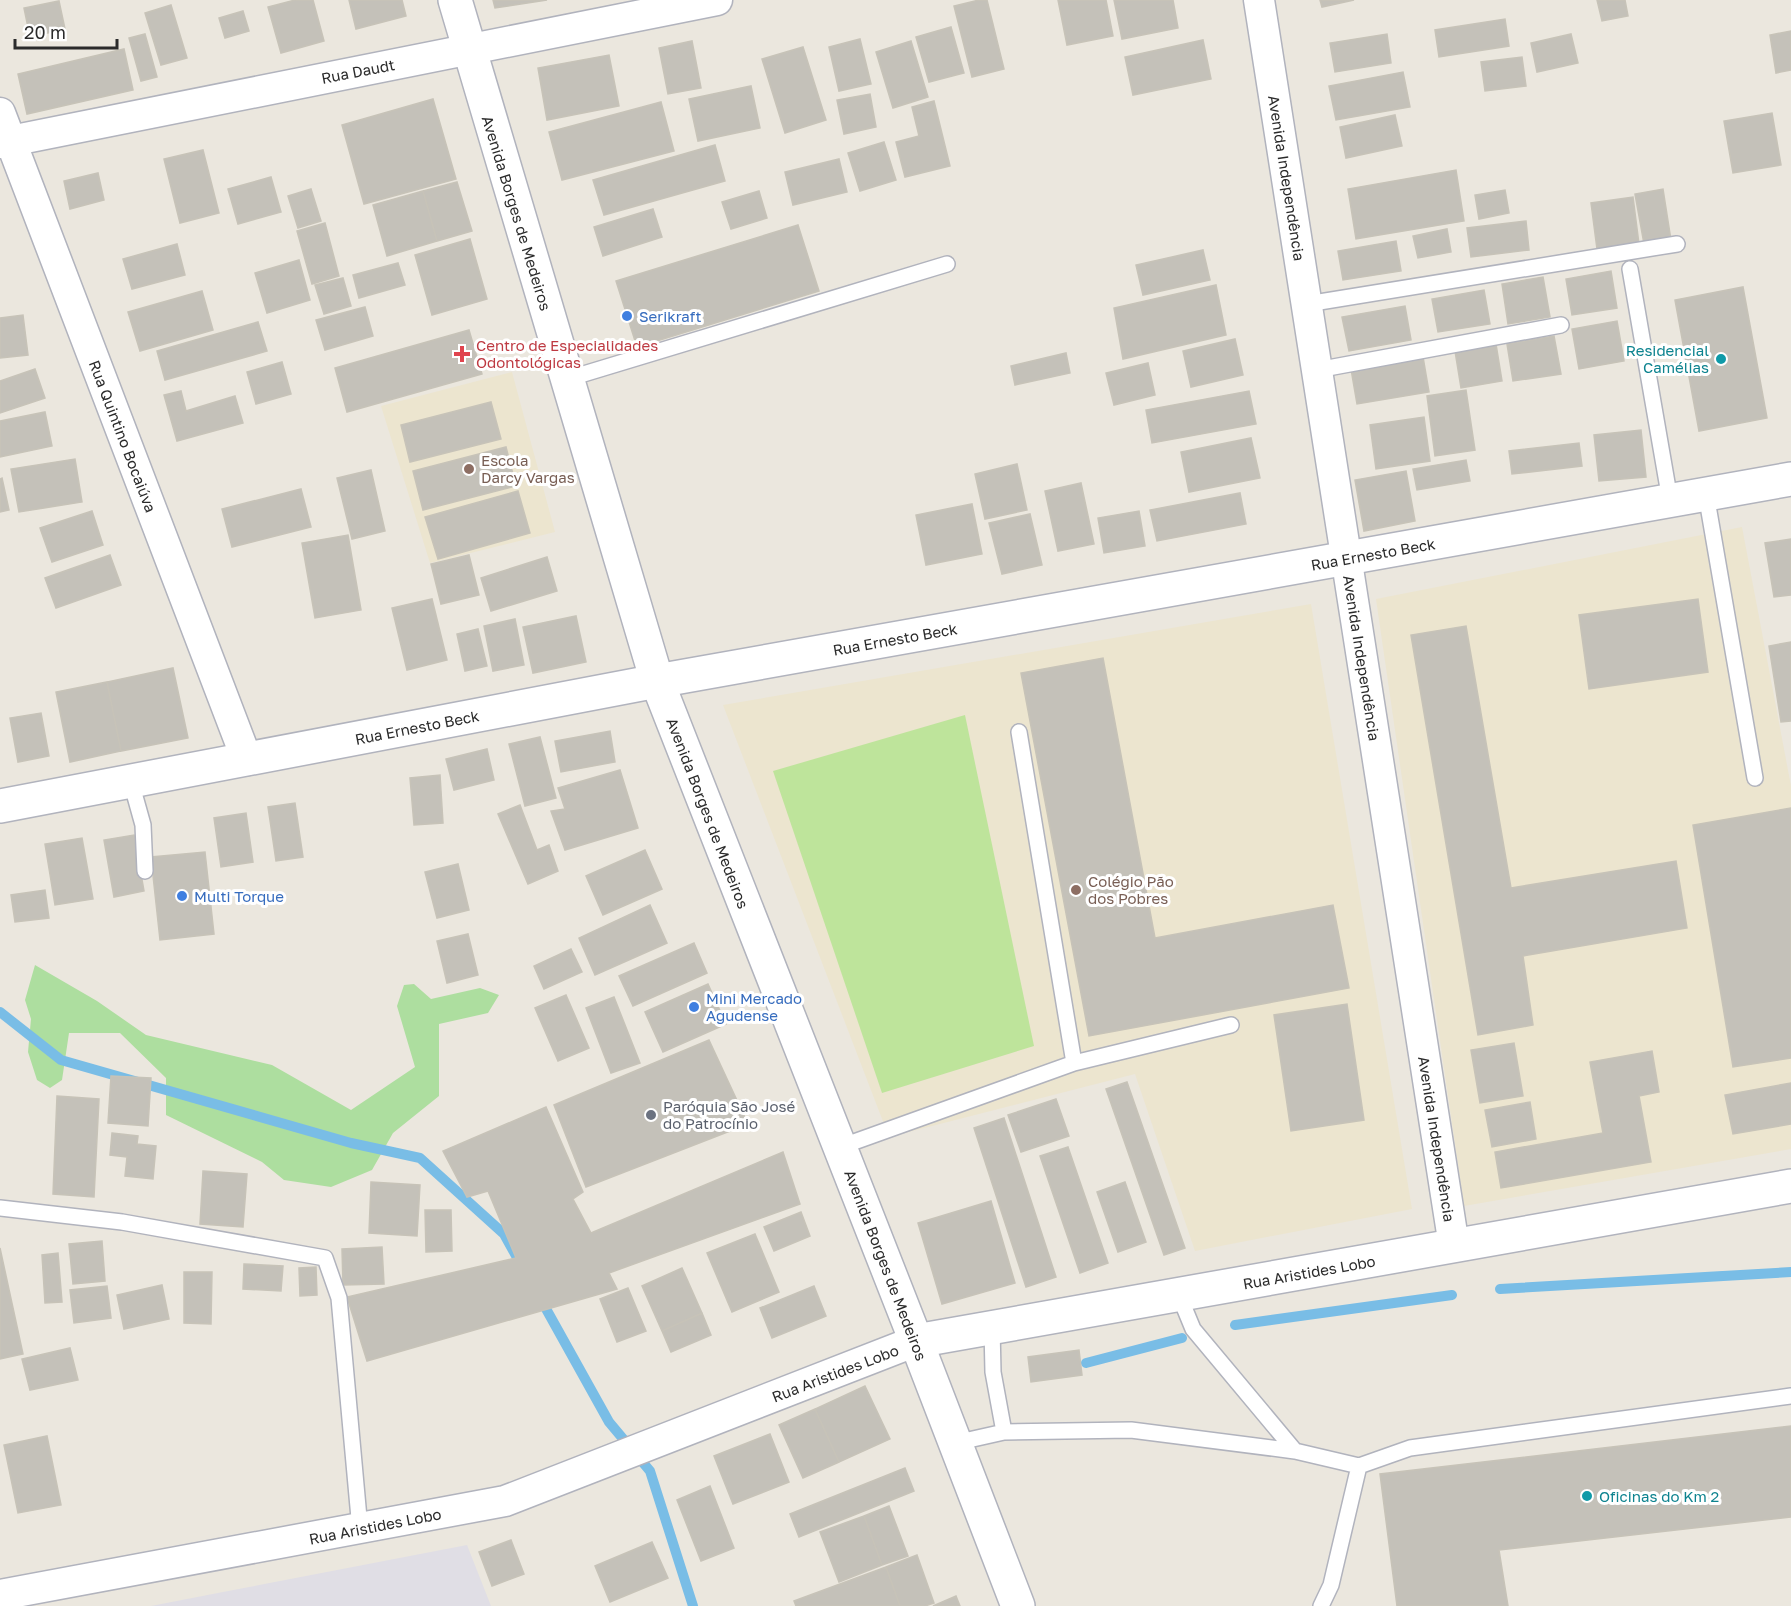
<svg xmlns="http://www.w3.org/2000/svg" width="1791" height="1606" font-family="'Golos Text',sans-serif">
	<rect width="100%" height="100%" fill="#ebe7de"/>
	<!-- industrial -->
	<path fill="#e0dee5" d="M467,1545L491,1606H151L223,1592Z"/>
	<!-- education -->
	<path fill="#ece5cf" d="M512,372L555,532L430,563L381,406Z
		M1742,527L1791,786V1149L1464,1206L1376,599Z
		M1311,604L1412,1209L1195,1251L1135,1074L889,1137L723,705Z"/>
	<!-- green -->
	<path fill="#adde9f" d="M35,965L97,1001L146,1035L272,1065L351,1110L415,1067L397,1006L404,985L414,984L431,999L480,988L499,995L488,1013L439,1024V1096L393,1133L372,1170L331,1187L284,1180L262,1162L166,1115V1078L120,1033H69L62,1080L50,1088L37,1080L28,1052L31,1019L25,1000Z"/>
	<!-- pitch -->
	<path fill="#bee49b" d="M965,715L1034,1046L882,1093L773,771Z"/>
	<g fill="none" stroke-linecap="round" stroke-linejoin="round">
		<!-- stream -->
		<path stroke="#79bde6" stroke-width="10" d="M0,1012L61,1060L351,1143L420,1158L504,1234L520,1263
			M1500,1289L1791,1272
			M540,1298L609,1422L650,1471L693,1606
			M1235,1325L1452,1295
			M1086,1363L1182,1338"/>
	</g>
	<!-- building -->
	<path fill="#c4c1b9" stroke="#c7c3b8" stroke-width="1.5" d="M295,0H313L324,41L281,53L268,7Z
		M349,0H402L406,16L356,29Z
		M493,0H547L495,8Z
		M979,0H987L1004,69L972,77L954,6Z
		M1058,0H1106L1113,36L1067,45Z
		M1114,0H1173L1178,28L1122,39Z
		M1320,0H1354L1322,7Z
		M1597,0H1625L1628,16L1602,21Z
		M59,1L65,29L30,37L24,8Z
		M171,5L187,58L161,65L145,13Z
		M243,11L249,31L225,38L219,18Z
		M1505,19L1509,46L1439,57L1435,30Z
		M951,27L964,73L929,82L916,37Z
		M1791,31V70L1776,73L1770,35Z
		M145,34L157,77L141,81L129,38Z
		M1387,34L1391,63L1335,72L1330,43Z
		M1571,34L1578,63L1537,72L1531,43Z
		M860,39L871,84L839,91L829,47Z
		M1203,40L1211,79L1133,95L1125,57Z
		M692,41L701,88L668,94L659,48Z
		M911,41L928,97L893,108L876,52Z
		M803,47L826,120L785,133L762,59Z
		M124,49L133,90L27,114L18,74Z
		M609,55L619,106L547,120L538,68Z
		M1522,57L1526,86L1485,91L1481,62Z
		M1403,72L1410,107L1336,120L1329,86Z
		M751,86L760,128L698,141L689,99Z
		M870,94L876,127L844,134L837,100Z
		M433,99L456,179L364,204L342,125Z
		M934,101L950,166L905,177L896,142L919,136L912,107Z
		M661,102L674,151L562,180L549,132Z
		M1772,113L1781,165L1733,173L1724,121Z
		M1395,115L1402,146L1346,158L1340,127Z
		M884,142L896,180L860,191L848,153Z
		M715,145L725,181L604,215L593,180Z
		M203,150L219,213L180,223L164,159Z
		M839,159L847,192L793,205L785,172Z
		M1456,170L1464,221L1356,239L1348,189Z
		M98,173L104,200L70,209L64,181Z
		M271,177L281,212L238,224L228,189Z
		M457,182L472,231L437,241L423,191Z
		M311,189L321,221L298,228L288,196Z
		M1663,189L1671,240L1644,244L1635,194Z
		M1505,190L1509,213L1479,219L1475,195Z
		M423,191L437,241L387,256L373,205Z
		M759,191L767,218L731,229L722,202Z
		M1633,197L1639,244L1597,249L1591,203Z
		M653,209L662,237L603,256L594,227Z
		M1526,221L1529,250L1471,257L1467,228Z
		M325,223L339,276L312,284L297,231Z
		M798,225L819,291L637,347L616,281Z
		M1447,229L1451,252L1418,258L1413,236Z
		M470,239L487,299L432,315L415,255Z
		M1396,241L1401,271L1343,280L1338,251Z
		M177,244L185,275L132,289L123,259Z
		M1203,250L1210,280L1143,295L1136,265Z
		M299,260L310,300L267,313L255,273Z
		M398,263L405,285L359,298L353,275Z
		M1611,271L1617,308L1572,315L1566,279Z
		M1543,277L1550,317L1508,324L1502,284Z
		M343,278L351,306L324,314L315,285Z
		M1216,285L1226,335L1123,359L1114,308Z
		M1743,287L1767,418L1699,431L1675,300Z
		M1484,290L1490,324L1438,332L1432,299Z
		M202,291L213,330L140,351L128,312Z
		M1405,306L1411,340L1349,351L1342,317Z
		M365,307L373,336L325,350L316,320Z
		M23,315L28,355L0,358V318Z
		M1617,321L1624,361L1579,369L1572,329Z
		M258,322L267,351L165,380L157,351Z
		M469,330L482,374L347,412L335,368Z
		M1554,336L1561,374L1513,381L1507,344Z
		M1235,339L1243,375L1191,387L1183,351Z
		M1496,344L1502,381L1461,388L1455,351Z
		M1066,353L1070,373L1015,385L1011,366Z
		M1423,357L1429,392L1357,404L1351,369Z
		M282,362L291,394L256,404L247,372Z
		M1148,363L1155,395L1114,405L1106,373Z
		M35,369L45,398L0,413V381Z
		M1466,390L1475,450L1435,456L1427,396Z
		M181,391L186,411L235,396L243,423L177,441L164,395Z
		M1249,391L1256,424L1152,443L1146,410Z
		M491,402L501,439L410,462L401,425Z
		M45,412L52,446L0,457V421Z
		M1424,417L1430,461L1376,469L1370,425Z
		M1641,430L1646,477L1599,481L1594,435Z
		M1251,438L1260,478L1189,492L1181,452Z
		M1579,443L1582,466L1512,474L1509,451Z
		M506,447L516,486L423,510L413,471Z
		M75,459L82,502L19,512L11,469Z
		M1466,460L1470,481L1417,490L1413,469Z
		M1017,464L1027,510L985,519L975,474Z
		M371,470L385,531L352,539L337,478Z
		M1406,471L1415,521L1364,531L1355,480Z
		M2,478L9,510L0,512V479Z
		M1081,483L1094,544L1058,551L1045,491Z
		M301,489L311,527L232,547L222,509Z
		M518,491L530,533L438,559L425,517Z
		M1240,493L1246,524L1157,541L1150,510Z
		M972,504L982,554L926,565L916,515Z
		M92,511L103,545L52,562L40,528Z
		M1139,511L1145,546L1104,553L1098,518Z
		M1030,514L1042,565L1002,574L989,523Z
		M348,535L361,610L315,618L302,543Z
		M1791,539V595L1774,597L1765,543Z
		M110,555L121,585L56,608L45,578Z
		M469,555L479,595L441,604L431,564Z
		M547,557L557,591L491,611L481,578Z
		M432,599L447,660L407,670L392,608Z
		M1698,599L1708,672L1589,689L1579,615Z
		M576,616L586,662L533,673L523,627Z
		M515,619L524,665L493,671L484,626Z
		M1466,626L1511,888L1676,861L1687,928L1523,956L1533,1025L1478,1035L1411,635Z
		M478,629L487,666L465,671L457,634Z
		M1791,642V721L1781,722L1769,646Z
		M1103,658L1155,938L1333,905L1349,988L1089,1036L1021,673Z
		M173,668L188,738L121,751L107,682Z
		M107,682L121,751L70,762L56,692Z
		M41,713L49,756L18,762L10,718Z
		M610,731L615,762L561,772L555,741Z
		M540,737L556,798L525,806L509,744Z
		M487,749L494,780L454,790L446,759Z
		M620,770L638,828L565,850L551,811L565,809L558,788Z
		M440,775L443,823L414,825L410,778Z
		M295,803L303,857L276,861L268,807Z
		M520,805L537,850L549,845L558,871L528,884L498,814Z
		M1791,808V1058L1733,1067L1693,825Z
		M246,813L253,862L221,867L214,818Z
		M134,835L144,891L114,897L104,840Z
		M82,838L93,899L55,905L45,844Z
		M645,850L662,889L603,915L586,876Z
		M205,852L214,934L160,940L151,857Z
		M458,864L469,910L437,918L425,872Z
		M45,890L49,918L15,922L11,895Z
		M650,905L667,943L595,975L579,938Z
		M468,934L478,975L447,983L437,941Z
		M694,943L707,973L633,1006L619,976Z
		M571,949L582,972L544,989L534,966Z
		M708,984L726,1024L663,1052L645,1012Z
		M566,995L589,1048L558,1061L535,1008Z
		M614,997L640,1063L611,1073L586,1008Z
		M1347,1004L1364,1120L1291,1131L1274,1015Z
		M709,1040L748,1124L586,1187L554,1105Z
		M1514,1043L1523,1096L1480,1103L1471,1050Z
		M1652,1051L1659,1092L1639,1096L1651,1162L1501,1188L1495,1152L1603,1133L1590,1062Z
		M111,1076L151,1078L148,1126L108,1123Z
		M1127,1082L1185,1248L1164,1255L1106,1089Z
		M1791,1083V1124L1733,1134L1725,1095Z
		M57,1096L99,1099L94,1197L53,1194Z
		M1056,1099L1069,1136L1021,1152L1008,1115Z
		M1530,1102L1536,1139L1492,1147L1485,1110Z
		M546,1107L583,1192L573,1199L591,1233L783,1152L800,1204L609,1273L617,1289L367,1361L347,1297L516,1258L488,1191L467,1197L443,1151Z
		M1004,1118L1056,1277L1026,1287L974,1128Z
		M112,1133L138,1136L137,1144L156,1146L153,1179L125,1176L127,1157L110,1155Z
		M1068,1147L1108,1263L1080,1273L1040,1156Z
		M203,1171L247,1174L243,1227L200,1224Z
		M371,1182L420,1185L417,1236L369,1233Z
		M1125,1182L1146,1242L1118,1252L1097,1192Z
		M991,1201L1015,1283L942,1304L918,1223Z
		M425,1210H451L452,1251L426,1252Z
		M801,1212L810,1236L774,1251L764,1227Z
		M755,1234L779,1292L732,1312L707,1253Z
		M102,1241L105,1281L73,1284L69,1244Z
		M382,1247L384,1284L343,1285L342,1249Z
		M0,1248L23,1354L0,1359Z
		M58,1253L62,1302L45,1303L42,1255Z
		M244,1264L283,1266L281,1291L243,1289Z
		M316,1267L317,1295L300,1296L299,1268Z
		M682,1268L702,1313L662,1331L642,1286Z
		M184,1272H212L211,1324L184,1323Z
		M162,1285L169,1319L124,1329L117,1295Z
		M107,1286L111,1318L74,1323L70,1290Z
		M814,1286L826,1316L772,1338L760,1308Z
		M628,1288L646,1331L617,1342L600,1299Z
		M702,1313L711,1335L671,1352L662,1331Z
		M70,1348L78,1380L30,1390L22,1359Z
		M1079,1350L1082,1375L1031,1382L1028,1357Z
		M865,1386L890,1439L839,1462L815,1409Z
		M815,1409L839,1462L803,1478L779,1425Z
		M1791,1426V1517L1499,1550L1508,1606H1397L1380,1474Z
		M770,1434L789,1482L733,1504L714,1456Z
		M47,1436L61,1505L18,1513L4,1445Z
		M905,1468L914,1491L799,1537L790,1514Z
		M710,1486L734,1548L701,1561L677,1500Z
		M889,1506L908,1556L882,1565L864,1516Z
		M864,1516L882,1565L839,1582L820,1532Z
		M511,1540L524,1574L492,1586L479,1552Z
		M652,1542L668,1578L610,1602L595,1566Z
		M917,1555L934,1603L925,1606H900L886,1567Z
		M886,1567L900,1606H796L794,1601Z
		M956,1596L960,1606H933Z"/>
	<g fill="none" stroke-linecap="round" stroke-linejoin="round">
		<defs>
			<path id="service" d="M1630,269L1670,500
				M1307,304L1677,244
				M1317,370L1561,325
				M567,379L947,264
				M1706,494L1755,778
				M1019,732L1074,1063
				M131,782L143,825L145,871
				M840,1147L1074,1063L1231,1025
				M0,1208L122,1222L325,1258L339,1298L360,1529
				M1179,1295L1193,1329L1295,1451
				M992,1328L993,1372L1004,1432
				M955,1443L1004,1432L1131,1430L1295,1451L1359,1466L1331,1585L1321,1606
				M1359,1466L1410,1448L1791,1396"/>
			<path id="minor" d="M1259,0L1454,1246
				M0,113L247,760
				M0,143L717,0
				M0,1595L505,1501L916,1341"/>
			<path id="tertiary" d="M0,806L657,681L1791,479
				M916,1341L1791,1186"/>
			<path id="secondary" d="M455,0L657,681L916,1341L1018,1606"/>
		</defs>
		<!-- service casing -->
		<use href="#service" stroke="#b1b3bd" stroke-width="18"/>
		<!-- minor casing -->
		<use href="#minor" stroke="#b1b3bd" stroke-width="33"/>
		<!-- tertiary casing -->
		<use href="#tertiary" stroke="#b1b3bd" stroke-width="36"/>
		<!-- secondary casing -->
		<use href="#secondary" stroke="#b1b3bd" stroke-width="36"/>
		<!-- service -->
		<use href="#service" stroke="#fff" stroke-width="15"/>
		<!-- minor -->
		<use href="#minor" stroke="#fff" stroke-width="30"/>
		<!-- tertiary -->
		<use href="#tertiary" stroke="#fff" stroke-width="33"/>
		<!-- secondary -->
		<use href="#secondary" stroke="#fff" stroke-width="33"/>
	</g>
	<!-- markers -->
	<g fill="#3f7fe0" stroke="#fff" stroke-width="2">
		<circle cx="627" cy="316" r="6"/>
		<circle cx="182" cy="896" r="6"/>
		<circle cx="694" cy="1007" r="6"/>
	</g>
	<path fill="#e0444e" stroke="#fff" stroke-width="2" d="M459 345h6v6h6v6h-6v6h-6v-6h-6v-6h6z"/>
	<g fill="#0f9aa8" stroke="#fff" stroke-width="2">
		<circle cx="1721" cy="359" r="6"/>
		<circle cx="1587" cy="1496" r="6"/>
	</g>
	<g fill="#8d6e63" stroke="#fff" stroke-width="2">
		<circle cx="469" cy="469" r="6"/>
		<circle cx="1076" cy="890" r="6"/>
	</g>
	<circle fill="#6b7280" stroke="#fff" stroke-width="2" cx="651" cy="1115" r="6"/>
	<g text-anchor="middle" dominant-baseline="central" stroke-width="6" stroke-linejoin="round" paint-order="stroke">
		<!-- street labels -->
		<g font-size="15" fill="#2b2b2b" stroke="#fff">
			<text transform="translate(358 71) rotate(-11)">Rua Daudt</text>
			<text transform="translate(1287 178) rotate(81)">Avenida Independência</text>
			<text transform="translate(517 213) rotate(73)">Avenida Borges de Medeiros</text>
			<text transform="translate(123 436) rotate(69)">Rua Quintino Bocaiúva</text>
			<text transform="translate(1373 554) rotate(-10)">Rua Ernesto Beck</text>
			<text transform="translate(895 639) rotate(-10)">Rua Ernesto Beck</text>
			<text transform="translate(1362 658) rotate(81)">Avenida Independência</text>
			<text transform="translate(417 727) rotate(-11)">Rua Ernesto Beck</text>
			<text transform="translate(708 813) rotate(69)">Avenida Borges de Medeiros</text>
			<text transform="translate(1437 1139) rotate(81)">Avenida Independência</text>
			<text transform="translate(886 1265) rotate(69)">Avenida Borges de Medeiros</text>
			<text transform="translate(1309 1272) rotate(-10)">Rua Aristides Lobo</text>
			<text transform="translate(835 1373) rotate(-21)">Rua Aristides Lobo</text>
			<text transform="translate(375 1526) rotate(-11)">Rua Aristides Lobo</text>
		</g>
		<!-- shop labels -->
		<g font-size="15" fill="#366cbe" stroke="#fff" text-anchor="start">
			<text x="639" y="316">Serikraft</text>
			<text x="194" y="896">Multi Torque</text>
			<text x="706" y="998">Mini Mercado<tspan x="706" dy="17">Agudense</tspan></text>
		</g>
		<!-- health labels -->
		<g font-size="15" fill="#be3a42" stroke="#fff" text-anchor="start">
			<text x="476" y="345">Centro de Especialidades<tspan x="476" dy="17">Odontológicas</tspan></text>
		</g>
		<!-- culture labels -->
		<g font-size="15" fill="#0d838f" stroke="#fff" text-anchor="end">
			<text x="1709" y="350">Residencial<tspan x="1709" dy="17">Camélias</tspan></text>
			<text x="1599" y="1496" text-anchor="start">Oficinas do Km 2</text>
		</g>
		<!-- education labels -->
		<g font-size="15" fill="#785e54" stroke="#fff" text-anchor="start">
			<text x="481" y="460">Escola<tspan x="481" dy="17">Darcy Vargas</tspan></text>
			<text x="1088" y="881">Colégio Pão<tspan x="1088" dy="17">dos Pobres</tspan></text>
		</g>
		<!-- worship labels -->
		<g font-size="15" fill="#5b616d" stroke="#fff" text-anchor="start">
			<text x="663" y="1106">Paróquia São José<tspan x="663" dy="17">do Patrocínio</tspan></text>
		</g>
	</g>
	<!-- scale -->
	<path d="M15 39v9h102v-9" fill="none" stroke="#2b2b2b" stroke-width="3"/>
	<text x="24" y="39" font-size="18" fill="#2b2b2b" stroke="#ffffff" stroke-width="4.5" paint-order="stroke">20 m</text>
</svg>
